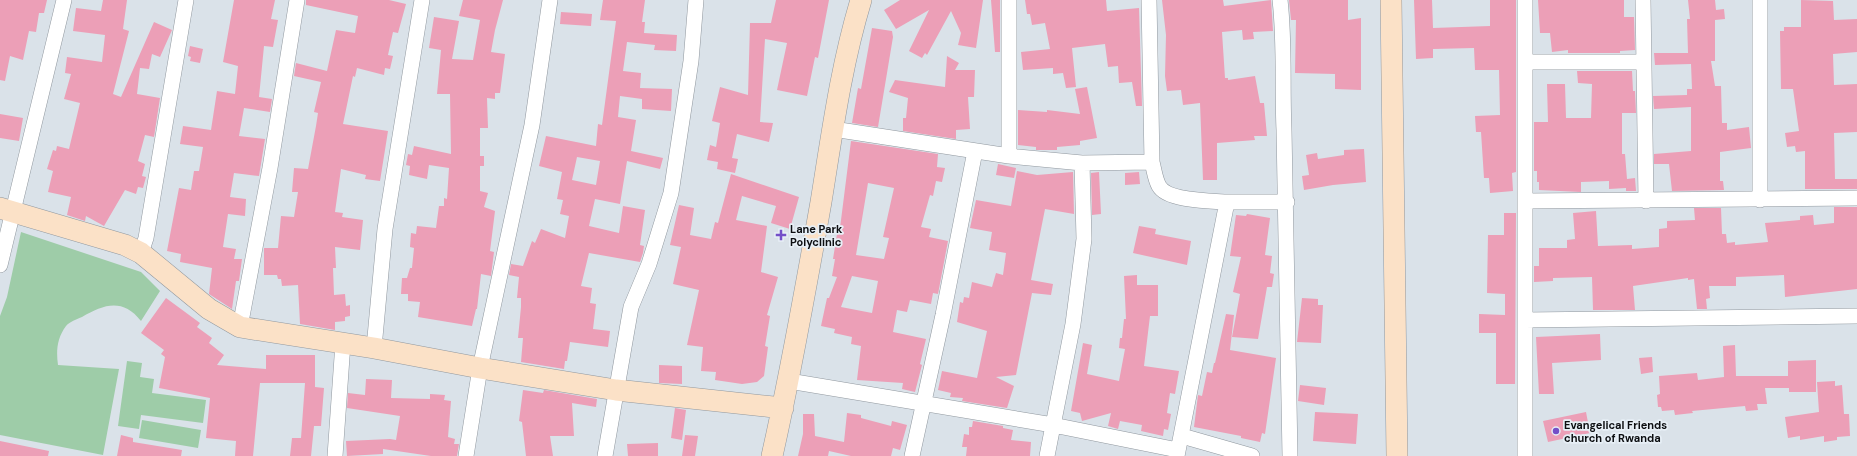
<svg xmlns="http://www.w3.org/2000/svg" width="1857" height="456" font-family="'DM Sans',sans-serif">
	<rect width="100%" height="100%" fill="#dae2e9"/>
	<!-- green -->
	<path fill="#9ecca8" d="M21,232L141,272L160,291L141,321C123,298 104,304 82,317C77,319 69,322 66,326C57,338 56,351 58,365L119,369L103,455L0,435V316L7,297Z
		M127,361L142,363L140,377L154,379L152,393L206,400L203,423L141,415L139,429L118,426Z
		M142,420L201,430L198,448L139,438Z"/>
	<!-- building -->
	<path fill="#ec9fb7" fill-rule="evenodd" d="M0,0H47L44,13H39L36,32L29,31L23,60L10,56L5,81L0,80Z
		M103,0H127L123,29L129,31L113,94L121,97L154,22L172,30L160,57L152,54L149,69L140,68L137,94L160,98L154,137L145,135L138,161L145,164L142,176L146,177L143,188L138,187L136,194L125,190L104,226L86,216L85,221L67,215L71,197L48,192L53,171L47,169L53,150L56,151L57,146L69,149L80,103L64,99L71,74L65,73L67,57L102,62L105,35L73,31L76,8L101,11Z
		M234,0H275L271,19L278,20L273,47L264,46L259,97L272,99L270,112L244,108L239,136L265,139L259,176L234,173L230,197L246,199L245,216L228,214L223,247L236,249L234,259H242L239,281H236L232,309L209,294L212,268L180,262L181,254L167,251L179,188L191,190L194,171H199L203,147L180,144L183,126L211,130L217,91L235,94L238,66L223,62Z
		M306,0H389L406,4L398,33L393,32L388,55L393,56L390,69L385,68L384,75L357,68L355,77L353,76L343,124L388,131L380,181L365,179L366,175L341,169L335,212L343,213L342,217L363,220L360,250L335,247L336,268H333L334,295L345,294L346,306L350,305V316L345,317V321L335,322V330L300,324L298,285L282,286L281,279H278L277,275H264V248H278L281,216L294,217L298,192H292L294,168L308,169L316,126L318,113L314,112L321,82L294,76L296,63L327,71L336,30L355,33L358,16L306,5Z
		M463,0H503L495,30L491,52L505,54L500,93H495V99L487,98L488,128H480V156H484V166H480V191L488,193L484,207L495,211L490,251L494,252L491,276L481,274L477,309H476L472,326L418,317L420,302L408,301V294H401L402,278H407L410,268H412L414,248L410,247L411,233L416,234L417,226L436,228L439,206H444V198L447,199L449,168L429,165L427,179L409,175L410,166L406,165L408,154L412,155L414,146L451,154L450,94H437L441,50L429,48L434,17L459,21L452,59L473,60L480,20L459,16Z
		M603,0H645L642,22H645L644,33L677,35L676,51L654,50L655,45L627,42L623,71L641,73L640,88L672,89L671,111L642,109V99L620,96L618,117L636,120L631,151L663,158L660,169L627,161L620,204L595,199L589,226L619,233L623,206L645,210L640,245L644,246L643,253L640,262L589,253L581,286L592,288L590,303L596,304L593,329L610,331L608,347L570,342L567,361H565L564,369L521,362L523,338H518L521,307V298H517L519,277L509,275L511,264L523,266L532,241L535,243L541,229L565,238L569,216L560,214L563,200L557,199L562,172L539,166L546,136L596,146L598,124L602,125L616,21L600,20ZM577,157L600,161L596,185L572,180Z
		M776,0H829L818,58L815,57L807,96L777,90L787,43L765,39L760,122L773,123L769,142L737,134L732,158L738,159L735,173L717,169L718,162L707,160L710,145L716,147L720,123L712,121L720,87L748,95L750,23H771Z
		M900,0H983L976,48L958,45L961,33L951,11L927,55L925,53L922,58L909,51L929,10L896,29L884,10Z
		M991,0H1000V52H995Z
		M1025,0H1106L1107,11L1139,8L1142,106H1136L1132,82L1119,83L1118,66L1108,67L1105,44L1072,48L1076,87L1066,88L1063,73L1053,74V68L1023,70L1021,52L1050,49L1045,23L1032,25L1030,14H1027Z
		M1162,0H1223L1224,6L1271,0L1273,31L1253,32L1254,39L1243,40L1242,30L1222,32L1225,78H1228V80L1255,76L1260,103H1264L1267,136H1254L1255,140L1217,143V180H1203L1200,103L1183,105L1181,90L1167,91L1165,76L1166,35Z
		M1289,0H1348V20L1361,18V90L1335,89V74L1295,73L1296,20H1291Z
		M1414,0H1432L1433,28L1490,26V0H1516V172L1512,173L1513,191L1490,193L1489,178H1484L1481,132H1476L1475,116L1500,115L1499,70H1475L1474,48L1433,49V58L1416,59Z
		M1538,0H1624V17H1634L1635,50L1620,51V53H1568V50L1552,52L1550,33H1540Z
		M1688,0H1715L1716,10L1724,9L1725,19L1715,20V61H1711L1715,86H1721L1722,123H1727V130L1749,127L1751,148L1720,152V181H1723L1724,190L1672,191L1669,164H1654V154L1691,151V107L1654,109L1653,96L1687,95V89H1692L1691,64L1655,65L1654,53H1688L1687,19H1690Z
		M1801,0L1833,1L1834,20L1857,19V52L1833,54L1834,85L1857,84V132L1834,133L1835,179H1857V189H1805V151L1796,152L1795,146L1787,147L1785,133L1799,131L1793,89H1781L1780,31H1784V27H1801Z
		M561,12L592,14L591,26L560,24Z
		M872,28L892,31L893,37L878,127L852,123L858,88L861,89Z
		M190,46L203,49L200,63L190,61L191,57L188,56Z
		M947,56L959,63L955,70H975L974,97H968L970,129L956,130V139L903,131V118H906L908,98L889,92L895,80L945,87Z
		M1577,71H1632L1633,91H1635L1636,113H1622V154H1625L1627,179L1635,178L1636,191H1626V188L1609,189V181L1581,182V192L1539,190V182H1537V171H1534V122H1548L1547,84H1565L1566,118H1591L1592,84L1578,83Z
		M1087,87L1097,138L1080,141V145L1057,147V150H1036V147L1018,145V110L1047,112V110L1080,114L1075,89Z
		M0,114L23,118L19,141L0,138Z
		M851,141L938,154L937,167L945,168L942,182L936,181L933,196L930,195L921,227L931,229L929,237L948,241L938,294L933,293L931,304L910,300L907,312L897,310L893,332L926,339L920,364L922,365L915,392L902,389L903,383L857,380L861,346L851,344L852,337L834,333L835,329L821,326L827,298H829L837,277L832,276L835,259H833L838,228H840ZM868,183L894,188L883,237L889,238L884,259L856,255ZM852,276L878,281L872,313L841,307Z
		M1364,149L1366,182L1333,185L1304,190L1302,176L1309,175L1306,155L1317,153L1318,159L1344,155V150Z
		M998,164L1016,168L1014,178L996,175Z
		M1017,171L1037,175L1073,172L1074,214L1045,209L1031,280L1053,284L1051,295L1032,293L1016,375L996,377L1014,386L1007,408L962,401L963,398L950,397L951,393L938,390L942,371L977,378L987,331L957,322L960,302L963,303L964,297L969,298L972,282L992,287L996,273L1003,275L1006,253L989,250L992,232L970,228L976,200L1011,206Z
		M1099,172L1101,214L1092,215L1091,173Z
		M1139,172L1140,184L1125,185V173Z
		M731,174L799,197L790,229L771,223L776,206L742,196L736,220L767,226L761,272L778,277L767,315L770,316L765,346L768,347L764,376L757,382L742,384L715,380L716,372L701,371L703,347L687,345L699,290L673,284L681,247L670,245L679,205L694,208L690,235L711,239L715,222L718,223Z
		M1834,207H1857V289L1785,297L1784,275L1736,277V286H1709L1710,298L1706,299L1707,309H1697L1694,279L1688,280V278L1633,286L1635,310H1593L1592,277L1553,278V281L1534,282V266H1539V248H1567V240L1575,239L1573,213L1596,211L1598,246L1632,245V249L1659,247V229L1667,228V221L1695,220L1694,208H1721L1722,234H1726L1727,243L1735,242V245L1768,242L1765,223L1800,220V216L1813,215L1814,225L1834,223Z
		M1504,213H1516L1515,384H1496V333H1479V314L1505,315V294L1487,293L1488,235H1504Z
		M1247,214L1270,218L1265,255L1272,256L1270,273L1274,274L1272,287H1267L1258,339L1232,337L1240,294L1233,292L1241,257L1230,256L1236,215L1246,216Z
		M1139,226L1156,229L1155,234L1191,241L1187,265L1133,253Z
		M1137,275V285H1158V316H1150L1144,366L1179,371L1175,394L1170,393L1167,413L1171,414L1168,430L1164,429L1163,436L1141,431L1142,425L1120,421L1118,429L1108,426L1111,413L1082,421L1080,413L1071,411L1083,343L1092,345L1087,374L1119,381L1125,349L1119,348L1120,338H1122L1124,319H1126L1124,276Z
		M166,298L200,323L197,327L212,338L209,343L224,355L217,365L266,369V355H315V387L324,388L321,426H314L311,456H290L292,438H301L305,383H260L253,456H235L236,441L206,438L210,398L159,388L165,357L161,354L164,350L141,333Z
		M1302,298L1318,299V305H1323L1321,343L1297,342Z
		M1226,314L1234,315L1230,350L1276,358L1265,434L1262,433L1260,442L1241,438V436L1194,427L1198,395L1202,396L1207,372L1212,373L1214,363H1215Z
		M1600,334L1601,360L1552,363L1554,394H1539L1536,337Z
		M1735,345L1736,376H1788V361L1816,360V392H1789V388H1765L1767,404H1757L1758,410L1746,411L1745,406L1692,411L1693,413L1675,415L1674,410L1662,411L1661,407H1658L1657,395L1660,394L1659,376L1697,373L1698,380L1724,377L1723,346Z
		M1652,357L1653,372L1641,374L1639,358Z
		M659,365L682,366V384L659,383Z
		M366,379L392,380L391,398L430,399V394L445,395L444,400L451,401L448,437L455,439L454,444H459L457,456H431L383,449V454L347,456L346,441L390,439L396,440L400,416L347,408L348,393L365,395Z
		M1835,381V386L1842,385L1844,414H1849L1850,436L1837,437V440L1824,442V436L1800,440V436L1788,438L1785,417L1819,412L1817,382Z
		M1300,385L1326,388L1324,405L1298,401Z
		M523,390L543,393L544,390L597,399L596,407L572,403L574,436H550L553,456H526L522,422L519,421Z
		M675,408L686,410L682,440L671,438Z
		M1315,412L1358,414L1356,444L1313,441Z
		M1586,412L1590,433L1548,442L1543,421Z
		M847,413L861,415V418L891,426L892,421L907,425L900,450L893,448L891,456H851L829,451L828,456H798L803,434V414H814L815,436L844,442Z
		M973,421L1003,426V428L1013,430L1011,440L1031,442L1030,456H966L967,447H962L964,434L969,435V427H972Z
		M121,435L133,438V442L182,450L181,456H117Z
		M685,435L698,436L695,456H682Z
		M0,441L49,451L48,456H0Z
		M658,443V456H628L627,444Z"/>
	<g fill="none" stroke-linecap="round" stroke-linejoin="round">
		<defs>
			<path id="street" d="M1280,0C1285,43 1282,86 1284,130C1287,238 1288,347 1290,456
				M1643,0L1646,201
				M1525,62H1644
				M833,129L1009,156L1082,163L1152,162L1149,0
				M1009,156V0
				M1152,162C1154,169 1155,179 1159,186C1167,201 1211,201 1227,202
				M1760,200V0
				M1526,201L1857,198
				M141,253L146,238L186,0
				M0,265L64,0
				M1525,320L1857,316
				M240,327L270,168L297,0
				M374,348L385,229L422,0
				M789,381L1053,425L1178,450
				M1182,436L1252,456
				M335,456L343,343
				M466,456L480,368L532,125L550,0
				M605,456L631,307L649,264L671,193L691,61L696,0
				M912,456L943,315L975,151
				M1047,456L1073,324L1084,239L1082,163
				M1177,456L1227,202H1287
				M1525,456V0"/>
			<path id="secondary" d="M1391,0L1397,456
				M0,208L125,245L141,253L209,309L240,327L374,348L480,368L616,390L783,408
				M772,456C791,372 806,287 821,202C832,134 841,66 861,0"/>
		</defs>
		<!-- street casing -->
		<use href="#street" stroke="#91989f" stroke-width="16"/>
		<!-- secondary casing -->
		<use href="#secondary" stroke="#91989f" stroke-width="22"/>
		<!-- street -->
		<use href="#street" stroke="#fff" stroke-width="15"/>
		<!-- secondary -->
		<use href="#secondary" stroke="#fbe1c7" stroke-width="21"/>
	</g>
	<!-- markers -->
	<g fill="#744fc8" stroke="#e7eff6" stroke-width="1.5">
		<path d="M779 229h4v4h4v4h-4v4h-4v-4h-4v-4h4z"/>
		<circle cx="1556" cy="431" r="4"/>
	</g>
	<g text-anchor="middle" dominant-baseline="central" stroke-width="3.5" stroke-linejoin="round" paint-order="stroke">
		<!-- poi labels -->
		<g font-size="11" font-weight="bold" fill="#0c0e11" stroke="#e7eff6" text-anchor="start">
			<text x="790" y="229">Lane Park<tspan x="790" dy="13">Polyclinic</tspan></text>
			<text x="1564" y="425">Evangelical Friends<tspan x="1564" dy="13">church of Rwanda</tspan></text>
		</g>
	</g>
</svg>
